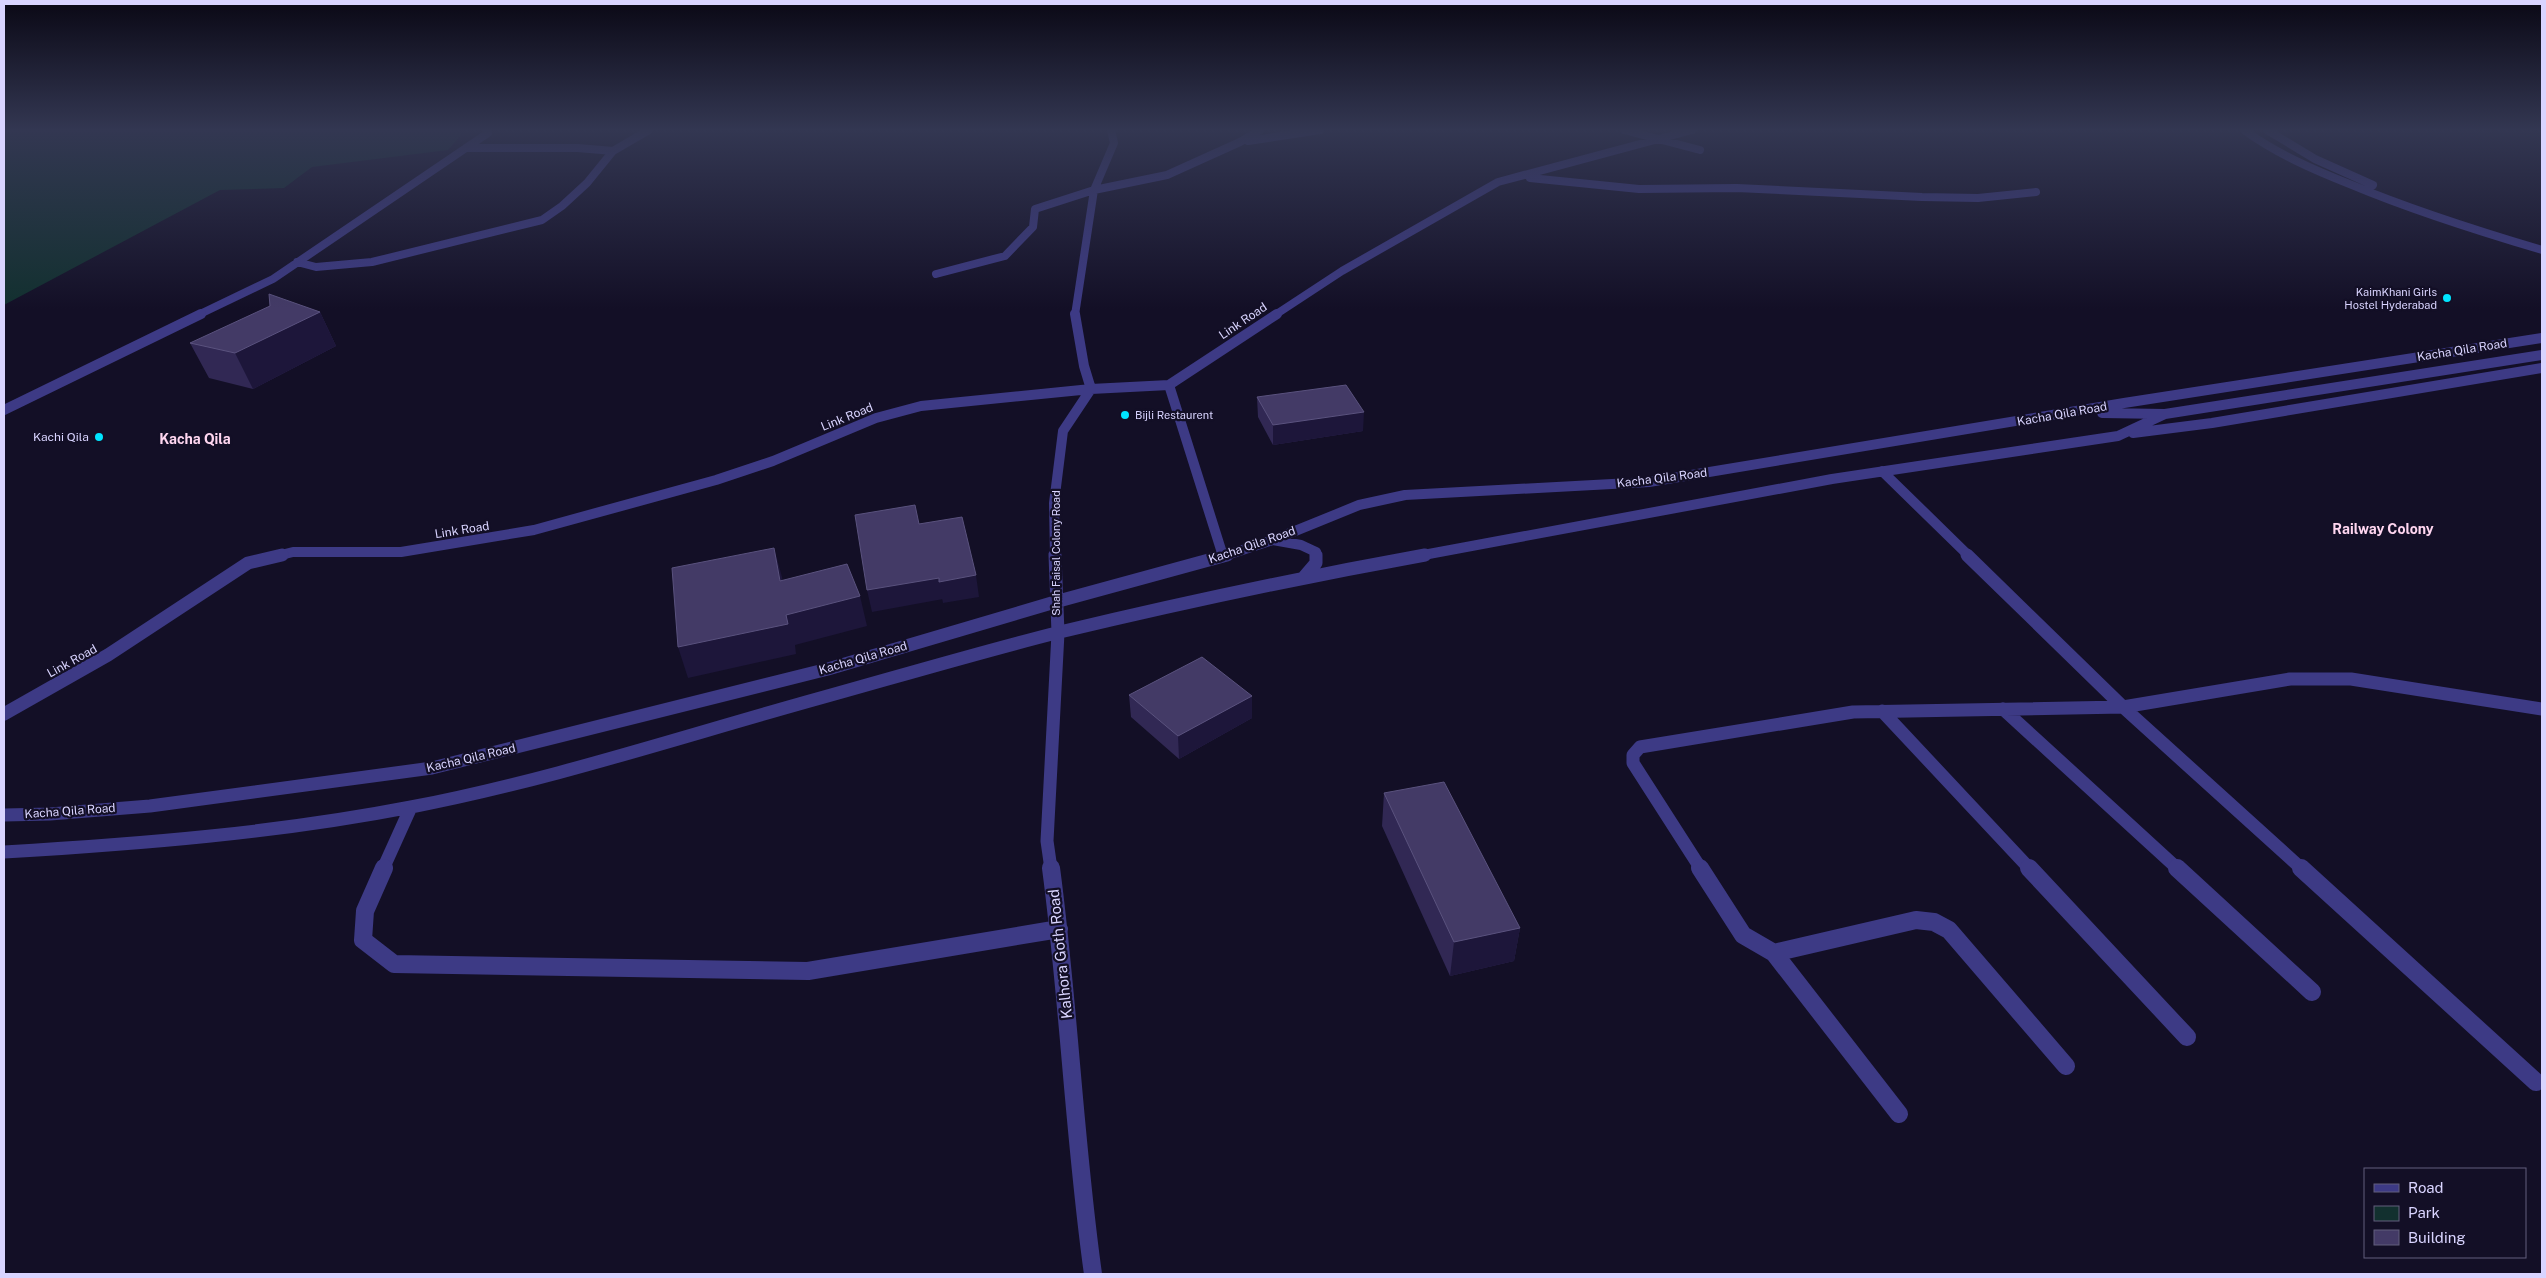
<svg xmlns="http://www.w3.org/2000/svg" width="2546" height="1278" font-family="'Public Sans',sans-serif">
	<rect width="100%" height="100%" fill="#130f26"/>
	<!-- green -->
	<path fill="#12302f" d="M4,130H460L461,135L448,150L312,167L284,188L220,190L4,305Z"/>
	<g fill="none" stroke-linecap="round" stroke-linejoin="round">
		<!-- minor-far3 -->
		<path stroke="#3d3a85" stroke-width="8" d="M1624,130L1700,150
			M2244,130C2277,154 2314,170 2352,185C2414,211 2478,231 2542,250
			M2267,130L2315,159L2373,185
			M1248,141L1320,130
			M466,148H578L613,151
			M1530,178L1639,189L1737,188L1922,197L1978,198L2036,192
			M297,262L316,267L372,262L542,220L562,206L587,183L613,151L649,130
			M936,274L1005,256L1033,227L1035,209L1094,190L1167,175L1240,142L1260,130
			M198,315L273,279L488,133L487,130
			M1075,315L1094,190L1114,143L1111,130
			M1275,315L1342,271L1498,182L1692,130"/>
		<!-- minor-far2 -->
		<path stroke="#3d3a85" stroke-width="10" d="M1169,385L1223,556
			M4,410L201,314
			M2102,413L2165,414L2542,355
			M2133,433L2212,423L2542,368
			M1882,471L1969,556
			M1273,540L1301,545L1316,552V556
			M277,556L293,552H401L534,530L716,480L773,461L876,418L921,406L1091,389L1169,385L1277,314
			M1055,556L1054,503L1063,431L1091,389L1084,366L1075,314
			M1224,556L1273,540L1359,505L1405,495L1649,482L2124,403L2542,338
			M1418,556L1832,479L2118,436L2165,414"/>
		<!-- minor-far1 -->
		<path stroke="#3d3a85" stroke-width="13" d="M1304,577L1316,563V555
			M2123,707L2302,869
			M2123,707L2290,679H2351L2542,709
			M2003,709L2178,869
			M1882,711L2030,869
			M4,714L108,655L248,563L282,555
			M4,815L50,814L150,806L432,768L828,669L1055,602L1227,555
			M4,852C140,844 277,833 411,807C542,782 671,740 799,704C886,680 973,654 1060,632C1181,603 1303,577 1425,555
			M383,869L411,807
			M1051,869L1047,841L1058,633L1055,555
			M1701,869L1633,763V755L1640,747L1853,712L2123,707L1967,555"/>
		<!-- minor -->
		<path stroke="#3d3a85" stroke-width="18" d="M384,868L365,911L363,940L394,964L808,971L1059,929
			M1051,868C1069,1003 1074,1139 1093,1274
			M1700,868L1743,935L1774,953L1899,1114
			M2029,868L2187,1037
			M2177,868L2312,992
			M2301,868L2536,1082
			M1774,953L1916,920L1934,922L1949,930L2066,1066"/>
	</g>
	<!-- wall -->
	<path fill="#312854" d="M320,312L336,346L253,389L209,378L190,343Z
		M1257,397L1363,431L1273,445L1258,417Z
		M1129,695L1252,696V718L1179,759L1131,717Z
		M1384,793L1520,928L1514,961L1450,976L1382,826Z"/>
	<!-- shaded-wall -->
	<path fill="#1d163a" d="M320,312L336,346L253,389L235,353Z
		M1364,412L1363,431L1273,445V425Z
		M774,548L782,577L788,611L780,581Z
		M976,575L979,597L943,603L939,582Z
		M939,578L943,599L872,612L867,590Z
		M860,596L867,626L795,645L796,654L688,678L678,647L786,615Z
		M1252,696V718L1179,759L1178,736Z
		M1520,928L1514,961L1450,976L1454,942Z"/>
	<!-- building -->
	<path fill="#433a66" stroke="#5a527e" d="M269,294L320,312L235,353L190,343L270,306Z
		M1346,385L1364,412L1273,425L1257,397Z
		M915,505L919,524L962,517L976,575L939,582V578L867,590L855,515Z
		M774,548L780,581L847,564L860,596L786,615L788,624L678,647L672,568Z
		M1202,657L1252,696L1178,736L1129,695Z
		M1444,782L1520,928L1454,942L1384,793Z"/>
	<!-- sky -->
	<linearGradient id="sky" x2="0" y2="1"><stop stop-color="#0a0815"/><stop offset="0.42" stop-color="#333752"/><stop offset="1" stop-color="#333752" stop-opacity="0"/></linearGradient>
	<rect width="2546" height="309" fill="url(#sky)"/>
	<!-- markers -->
	<g fill="#00e5ff" stroke="#130f26" stroke-width="2">
		<circle cx="2447" cy="298" r="5"/>
		<circle cx="1125" cy="415" r="5"/>
		<circle cx="99" cy="437" r="5"/>
	</g>
	<g text-anchor="middle" dominant-baseline="central" stroke-width="4.5" stroke-linejoin="round" paint-order="stroke">
		<!-- far-poi labels -->
		<g font-size="11" fill="#d9d4ff" stroke="#130f26" text-anchor="end">
			<text x="2437" y="292">KaimKhani Girls<tspan x="2437" dy="13">Hostel Hyderabad</tspan></text>
			<text x="1135" y="415" text-anchor="start">Bijli Restaurent</text>
		</g>
		<!-- far-street labels -->
		<g font-size="11" fill="#d9d4ff" stroke="#130f26">
			<text transform="translate(1056 553) rotate(-90)">Shah Faisal Colony Road</text>
		</g>
		<!-- street labels -->
		<g font-size="12" fill="#d9d4ff" stroke="#130f26">
			<text transform="translate(1243 321) rotate(-34)">Link Road</text>
			<text transform="translate(2462 350) rotate(-9)">Kacha Qila Road</text>
			<text transform="translate(2062 414) rotate(-10)">Kacha Qila Road</text>
			<text transform="translate(847 417) rotate(-22)">Link Road</text>
			<text transform="translate(1662 478) rotate(-7)">Kacha Qila Road</text>
			<text transform="translate(462 530) rotate(-9)">Link Road</text>
			<text transform="translate(1252 545) rotate(-19)">Kacha Qila Road</text>
			<text transform="translate(863 658) rotate(-16)">Kacha Qila Road</text>
			<text transform="translate(72 661) rotate(-29)">Link Road</text>
			<text transform="translate(471 758) rotate(-13)">Kacha Qila Road</text>
			<text transform="translate(70 811) rotate(-4)">Kacha Qila Road</text>
		</g>
		<!-- poi labels -->
		<g font-size="12" fill="#d9d4ff" stroke="#130f26" text-anchor="end">
			<text x="89" y="437">Kachi Qila</text>
		</g>
		<!-- neighbourhood labels -->
		<g font-size="14" font-weight="bold" fill="#ffd6f0" stroke="#130f26">
			<text x="195" y="439">Kacha Qila</text>
			<text x="2383" y="529">Railway Colony</text>
		</g>
		<!-- near-street labels -->
		<g font-size="15" fill="#d9d4ff" stroke="#130f26">
			<text transform="translate(1060 954) rotate(-96)">Kalhora Goth Road</text>
		</g>
	</g>
	<!-- border -->
	<rect width="2546" height="1278" fill="none" stroke="#d9d4ff" stroke-width="10"/>
	<!-- legend -->
	<rect x="2364" y="1168" width="162" height="90" fill="#130f26" stroke="#625e7d"/>
	<rect x="2374" y="1184" width="25" height="8" fill="#3d3a85" stroke="#625e7d"/>
	<text x="2408" y="1193" font-size="15" fill="#d9d4ff">Road</text>
	<rect x="2374" y="1206" width="25" height="15" fill="#12302f" stroke="#625e7d"/>
	<text x="2408" y="1218" font-size="15" fill="#d9d4ff">Park</text>
	<rect x="2374" y="1230" width="25" height="15" fill="#433a66" stroke="#625e7d"/>
	<text x="2408" y="1243" font-size="15" fill="#d9d4ff">Building</text>
</svg>
